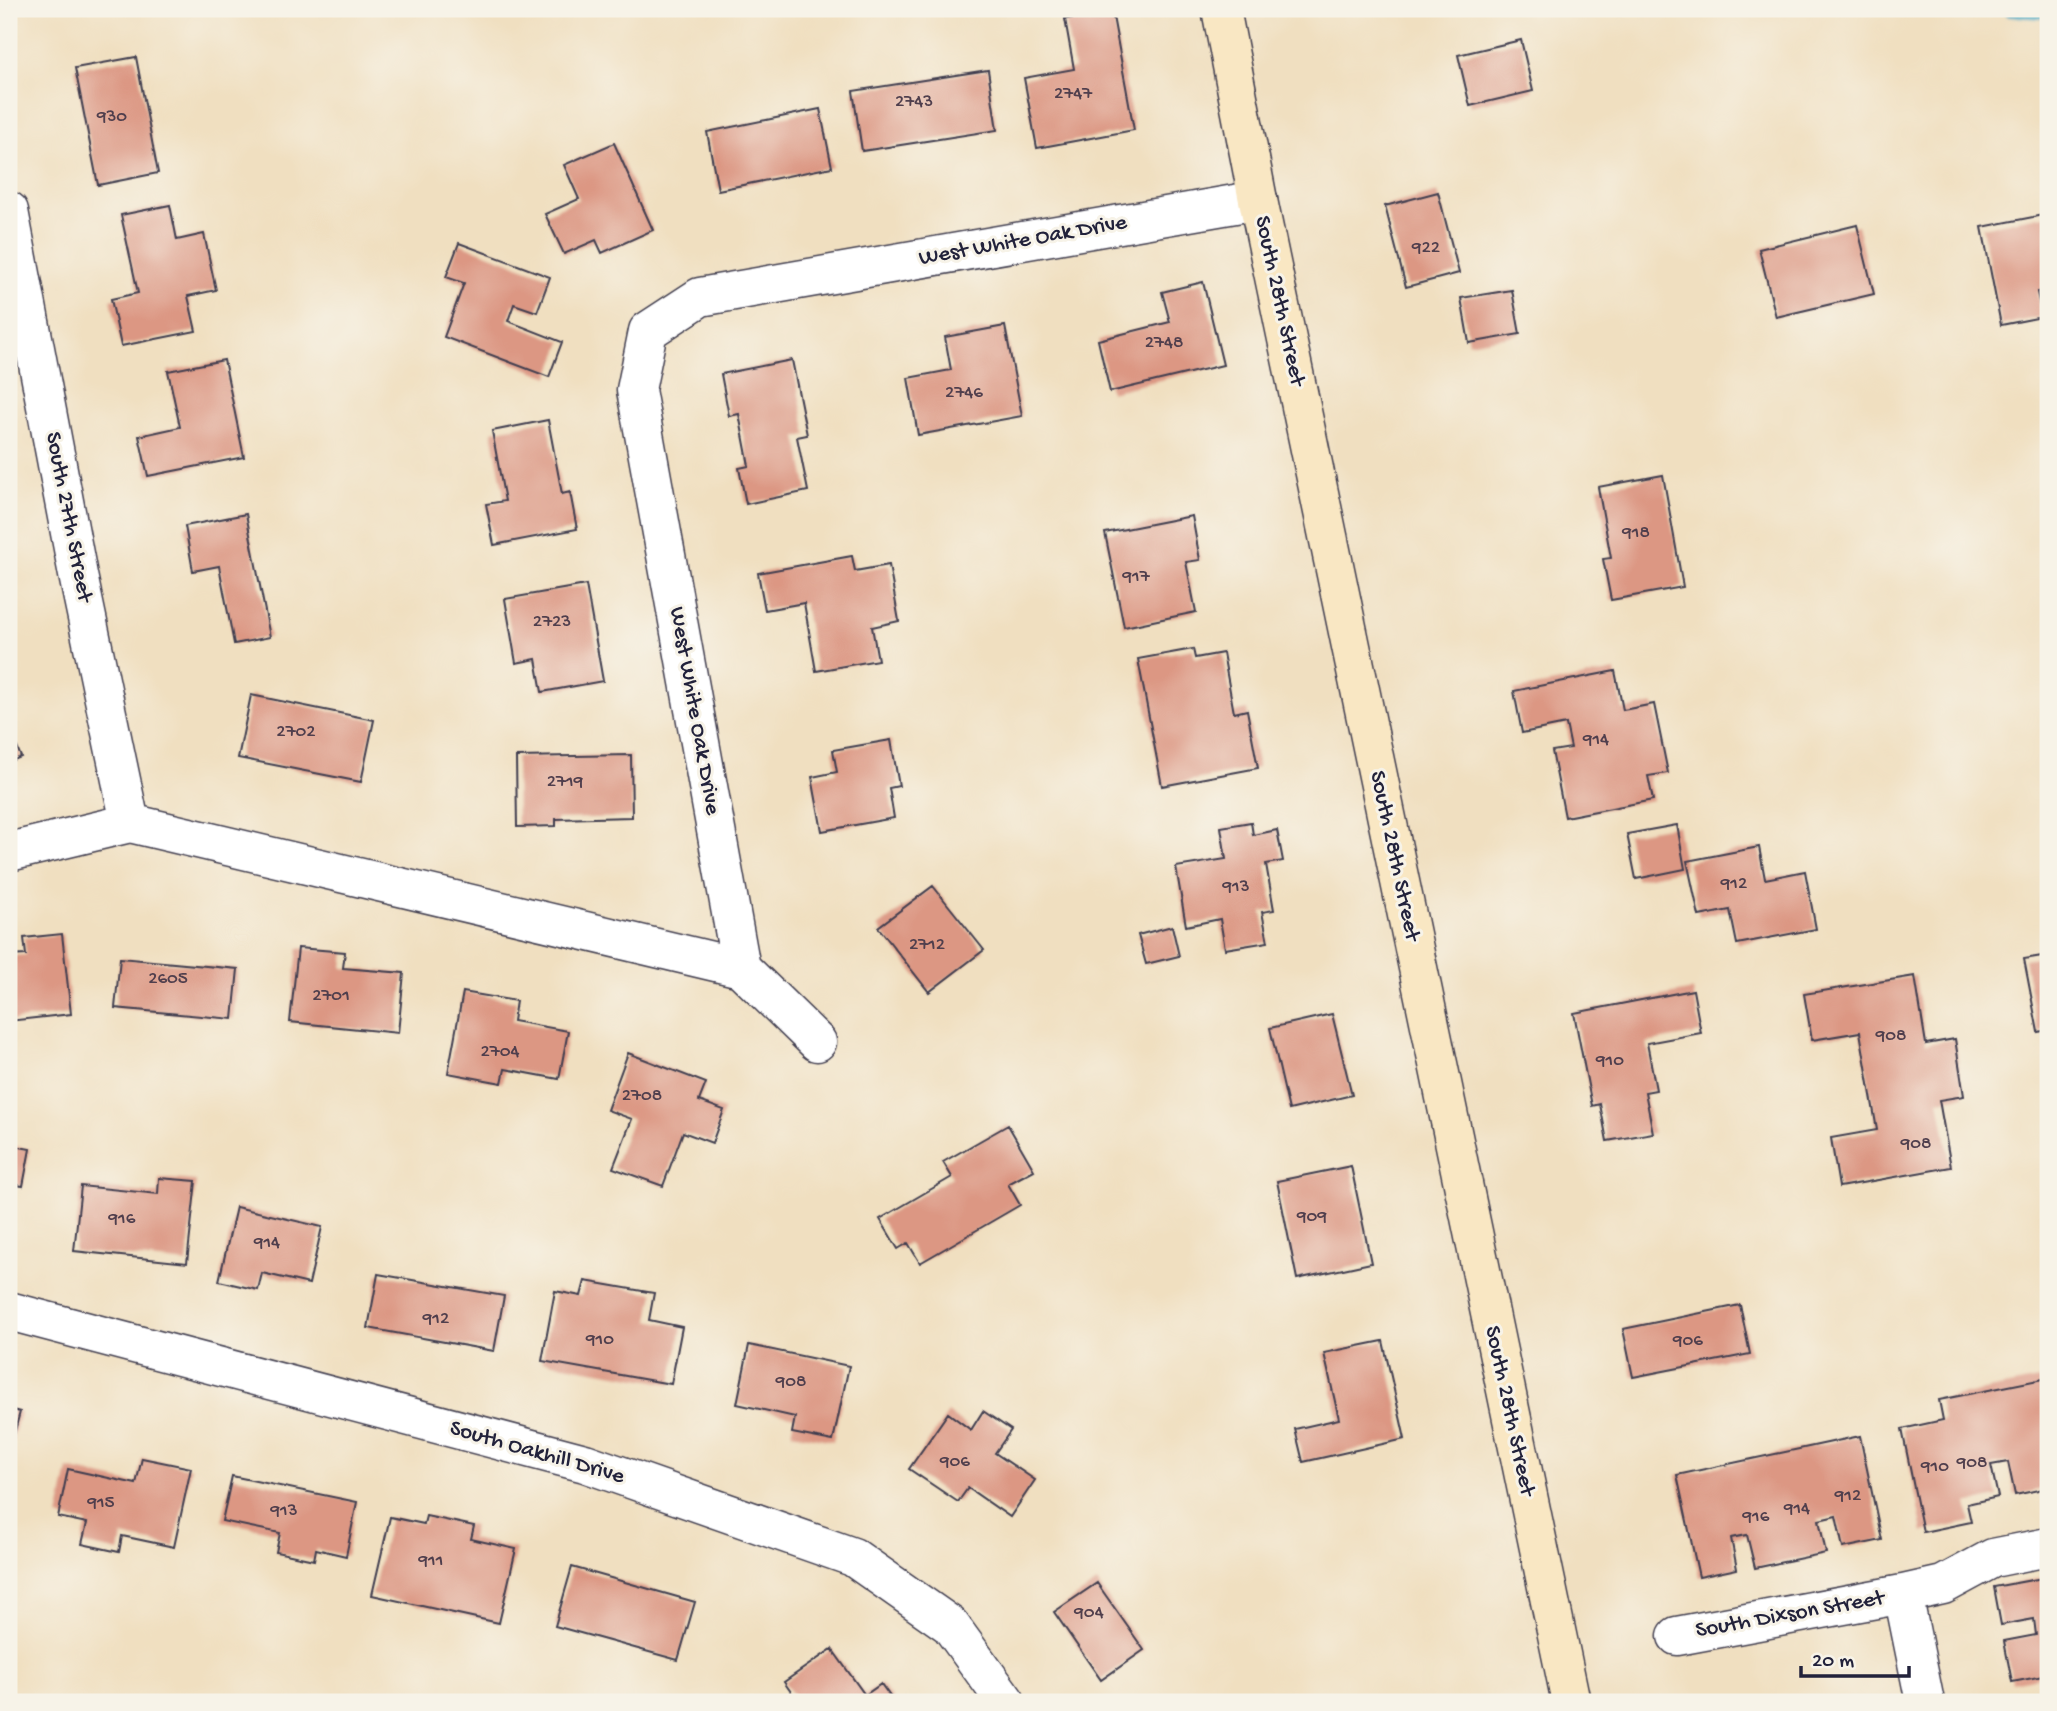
<svg xmlns="http://www.w3.org/2000/svg" width="2057" height="1711" font-family="'Gochi Hand',sans-serif">
	<rect width="100%" height="100%" fill="#f7f3e8"/>
	<filter id="ink" filterUnits="userSpaceOnUse"><feTurbulence type="fractalNoise" baseFrequency=".0143" numOctaves="2"/><feDisplacementMap in="SourceGraphic" scale="14" xChannelSelector="R" yChannelSelector="G"/><feConvolveMatrix kernelMatrix="1 2 1 2 8 2 1 2 1" color-interpolation-filters="sRGB"/></filter>
	<filter id="wash" filterUnits="userSpaceOnUse"><feTurbulence type="fractalNoise" baseFrequency=".00686" numOctaves="4" result="noise"/><feDisplacementMap in="SourceGraphic" scale="28" xChannelSelector="R" yChannelSelector="G"/><feGaussianBlur stdDeviation="1.57" result="paint"/><feColorMatrix in="noise" values="0 0 0 0 0 0 0 0 0 0 0 0 0 0 0 0 0 1.4 0 .05"/><feComposite in="paint" operator="in"/></filter>
	<g filter="url(#wash)">
		<rect width="100%" height="100%" fill="#f0dfc0"/>
		<g fill="none" stroke-linecap="round" stroke-linejoin="round">
			<!-- stream -->
			<path stroke="#47abc6" stroke-width="10" d="M2007,9L2010,12L2048,14"/>
		</g>
		<g id="blocks">
			<!-- building -->
			<path fill="#dc9783" d="M1112,11L1134,130L1037,148L1024,78L1074,69L1065,19Z
				M1521,40L1533,91L1470,106L1458,55Z
				M136,57L158,173L98,185L75,68Z
				M988,70L997,130L862,151L853,91Z
				M820,109L832,167L718,190L707,132Z
				M614,143L653,230L602,253L596,240L564,254L545,214L579,199L564,165Z
				M1438,192L1459,273L1406,287L1385,206Z
				M170,205L177,240L204,234L216,290L188,296L196,331L121,346L111,299L138,293L121,215Z
				M2048,214V289L2037,292L2042,317L2001,325L1982,227Z
				M1857,225L1874,294L1776,317L1759,249Z
				M459,243L550,277L537,312L514,304L508,321L562,342L549,377L444,337L464,283L446,277Z
				M1203,282L1223,365L1110,392L1098,340L1170,322L1162,292Z
				M1512,290L1520,334L1469,343L1461,298Z
				M1005,326L1022,416L918,435L908,378L951,370L945,337Z
				M224,360L244,457L148,476L139,436L180,427L168,371Z
				M792,360L807,435L797,437L808,491L746,504L739,468L749,466L739,414L729,416L721,374Z
				M548,420L562,494L570,492L577,529L494,545L486,504L505,501L492,431Z
				M1663,475L1683,587L1611,600L1603,559L1611,558L1598,487Z
				M246,514L270,637L234,644L219,566L193,571L185,526Z
				M1192,516L1200,560L1186,562L1196,612L1124,627L1105,533Z
				M852,556L855,571L889,565L899,621L872,627L878,660L816,671L804,603L765,610L758,573Z
				M586,585L603,681L542,692L536,659L516,663L505,599Z
				M1193,649L1195,658L1223,653L1234,713L1247,710L1258,768L1162,786L1138,659Z
				M1615,671L1623,710L1654,704L1668,773L1648,776L1653,800L1565,817L1552,751L1571,748L1566,724L1522,733L1514,691Z
				M251,695L374,720L361,782L238,758Z
				M9,728L21,757L9,762Z
				M891,740L899,786L889,788L894,818L822,831L812,777L837,772L833,750Z
				M631,755L632,817L556,819V826L517,827L516,757Z
				M1251,822L1253,835L1277,830L1283,861L1266,864L1274,910L1262,912L1268,942L1225,949L1220,919L1186,926L1176,867L1226,859L1221,827Z
				M1677,825L1685,869L1636,879L1627,834Z
				M1759,847L1765,879L1805,871L1816,929L1737,944L1730,910L1699,916L1687,861Z
				M933,886L984,950L929,992L878,927Z
				M1172,926L1179,956L1146,964L1138,935Z
				M62,934L71,1014L9,1021V956L26,955L24,938Z
				M298,948L345,952L343,968L404,973L398,1033L290,1022Z
				M2048,955V1030L2038,1032L2024,959Z
				M120,958L238,969L233,1019L115,1008Z
				M1915,976L1926,1044L1955,1039L1964,1096L1939,1100L1951,1167L1839,1187L1831,1138L1877,1130L1860,1032L1812,1040L1804,994Z
				M1693,990L1701,1033L1647,1043L1656,1090L1645,1092L1653,1133L1607,1141L1600,1104L1592,1106L1574,1013Z
				M463,992L516,1001L513,1021L568,1031L559,1079L505,1069L502,1083L448,1073Z
				M1332,1014L1352,1095L1289,1110L1270,1028Z
				M628,1053L706,1083L699,1101L724,1110L712,1143L683,1132L663,1186L613,1168L632,1119L607,1110Z
				M1008,1125L1034,1170L1008,1184L1020,1205L920,1263L908,1243L898,1249L880,1219L952,1177L943,1162Z
				M9,1145L30,1149L23,1186L9,1184Z
				M1351,1166L1371,1263L1297,1279L1277,1181Z
				M159,1178L196,1181L187,1263L74,1251L81,1186L158,1194Z
				M236,1207L322,1227L309,1284L262,1273L258,1290L219,1281Z
				M378,1274L504,1296L494,1351L368,1328Z
				M585,1281L654,1293L649,1320L682,1327L671,1384L542,1361L555,1291L581,1296Z
				M1740,1305L1750,1354L1633,1377L1623,1329Z
				M1383,1341L1405,1439L1303,1462L1295,1429L1339,1419L1324,1353Z
				M749,1345L849,1366L833,1441L792,1433L795,1417L737,1404Z
				M2048,1378V1488L2015,1495L2008,1462L1991,1465L1998,1497L1967,1504L1971,1522L1923,1532L1902,1429L1943,1420L1939,1400Z
				M9,1409L20,1412L10,1449H9Z
				M983,1411L1011,1430L995,1453L1035,1480L1010,1517L968,1488L958,1502L909,1469L948,1413L971,1430Z
				M1860,1436L1882,1540L1843,1548L1836,1516L1819,1520L1826,1553L1755,1568L1747,1535L1731,1538L1737,1569L1699,1577L1677,1475Z
				M142,1458L191,1468L174,1547L122,1536L119,1552L82,1544L87,1523L58,1517L68,1469L136,1484Z
				M232,1476L357,1502L346,1556L316,1549L314,1560L276,1552L280,1533L222,1521Z
				M426,1516L474,1526L471,1539L516,1549L499,1623L372,1595L390,1517L424,1524Z
				M572,1567L695,1602L678,1660L555,1626Z
				M2048,1577V1675L2012,1682L2004,1641L2036,1635L2034,1619L2001,1625L1994,1587Z
				M1097,1583L1144,1650L1101,1680L1054,1612Z
				M832,1649L865,1695L881,1684L894,1702H798L784,1682Z"/>
		</g>
	</g>
	<g filter="url(#ink)">
		<use href="#blocks" fill-opacity="0" stroke="#413e4f" stroke-width="2"/>
		<g fill="none" stroke-linecap="round" stroke-linejoin="round">
			<defs>
				<path id="street" d="M9,211L78,575L130,823
					M9,852L130,823L741,968L636,390L648,331L700,297L1258,200
					M741,968L817,1042
					M9,1311L585,1463L853,1557L950,1625L1006,1702
					M1903,1594L1925,1702
					M1677,1636L1903,1594L1943,1585L1993,1558L2048,1547"/>
				<path id="secondary" d="M1221,9L1258,200L1571,1702"/>
			</defs>
			<!-- street casing -->
			<use href="#street" stroke="#413e4f" stroke-width="41"/>
			<!-- secondary casing -->
			<use href="#secondary" stroke="#413e4f" stroke-width="41"/>
			<!-- street -->
			<use href="#street" stroke="#fff" stroke-width="38"/>
			<!-- secondary -->
			<use href="#secondary" stroke="#f9e7c3" stroke-width="38"/>
		</g>
	</g>
	<g text-anchor="middle" dominant-baseline="central" stroke-width="6" stroke-linejoin="round" paint-order="stroke">
		<!-- number labels -->
		<g font-size="19" fill="#503f4d">
			<text x="1073" y="94">2747</text>
			<text x="914" y="102">2743</text>
			<text x="112" y="117">930</text>
			<text x="1426" y="248">922</text>
			<text x="1164" y="343">2748</text>
			<text x="964" y="393">2746</text>
			<text x="1636" y="533">918</text>
			<text x="1136" y="577">917</text>
			<text x="552" y="622">2723</text>
			<text x="296" y="732">2702</text>
			<text x="1596" y="740">914</text>
			<text x="565" y="782">2719</text>
			<text x="1734" y="884">912</text>
			<text x="1236" y="887">913</text>
			<text x="927" y="945">2712</text>
			<text x="168" y="979">2605</text>
			<text x="331" y="996">2701</text>
			<text x="1891" y="1036">908</text>
			<text x="500" y="1052">2704</text>
			<text x="1610" y="1061">910</text>
			<text x="642" y="1096">2708</text>
			<text x="1916" y="1144">908</text>
			<text x="1312" y="1217">909</text>
			<text x="122" y="1219">916</text>
			<text x="267" y="1243">914</text>
			<text x="436" y="1319">912</text>
			<text x="600" y="1340">910</text>
			<text x="1688" y="1341">906</text>
			<text x="791" y="1382">908</text>
			<text x="955" y="1462">906</text>
			<text x="1972" y="1463">908</text>
			<text x="1935" y="1467">910</text>
			<text x="1848" y="1496">912</text>
			<text x="101" y="1503">915</text>
			<text x="1797" y="1509">914</text>
			<text x="284" y="1511">913</text>
			<text x="1756" y="1517">916</text>
			<text x="431" y="1561">911</text>
			<text x="1089" y="1613">904</text>
		</g>
		<!-- street labels -->
		<g font-size="23" fill="#22223b" stroke="#f7f3e8">
			<text transform="translate(1023 241) rotate(-10)">West White Oak Drive</text>
			<text transform="translate(1279 301) rotate(78)">South 28th Street</text>
			<text transform="translate(68 517) rotate(79)">South 27th Street</text>
			<text transform="translate(694 711) rotate(80)">West White Oak Drive</text>
			<text transform="translate(1394 856) rotate(78)">South 28th Street</text>
			<text transform="translate(1509 1411) rotate(78)">South 28th Street</text>
			<text transform="translate(537 1453) rotate(16)">South Oakhill Drive</text>
			<text transform="translate(1790 1615) rotate(-10)">South Dixson Street</text>
		</g>
	</g>
	<!-- margin -->
	<rect width="2057" height="1711" fill="none" stroke="#f7f3e8" stroke-width="35"/>
	<!-- scale -->
	<path d="M1801 1666v10h108v-10" fill="none" stroke="#22223b" stroke-width="3.5"/>
	<text x="1812" y="1666" font-size="21" fill="#22223b" stroke="#f7f3e8" stroke-width="5" paint-order="stroke">20 m</text>
</svg>
